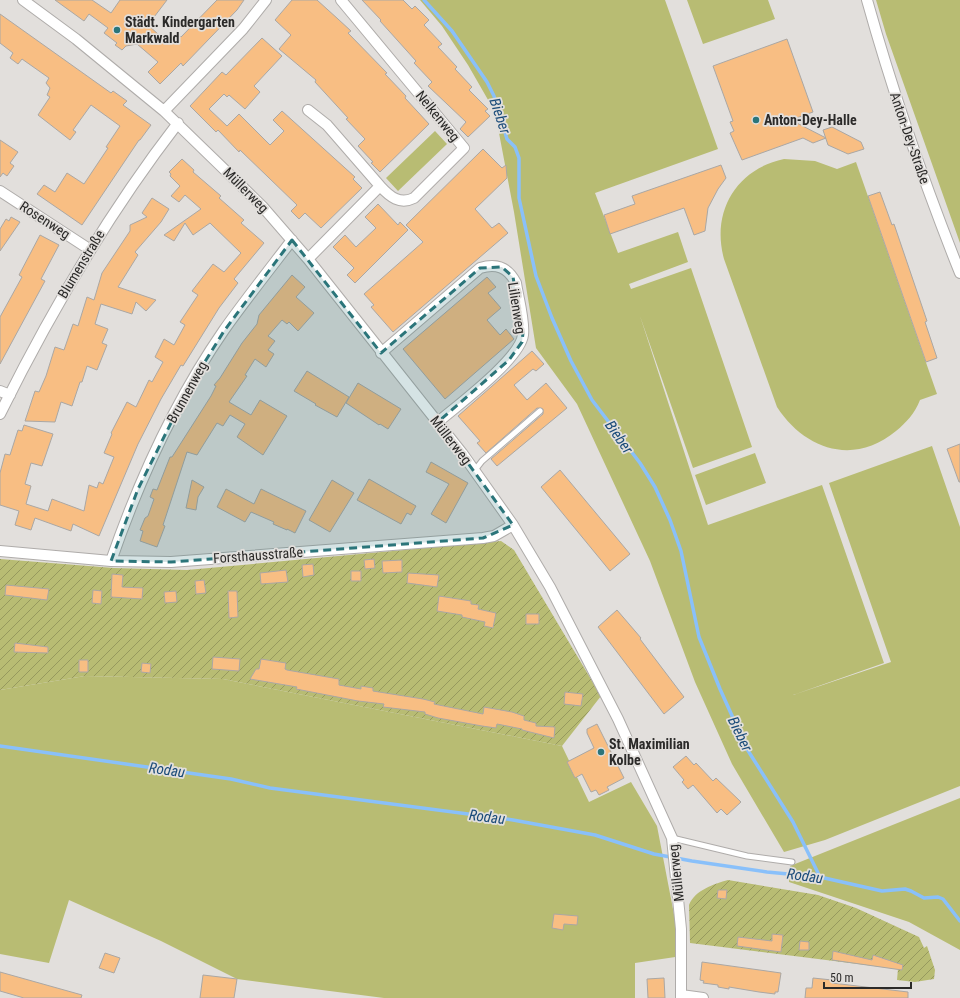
<svg xmlns="http://www.w3.org/2000/svg" width="960" height="998" font-family="'Roboto Condensed',sans-serif">
	<style>
		.green { fill: #b8bc73 }
		.garden { fill: url(#garden-furrows) }
		.lines { fill: none; stroke-linecap: round; stroke-linejoin: round }
		.stream { stroke: #89c0fa; stroke-width: 3.5 }
		.building { fill: #f8be83; stroke: #aaa7a4 }
		.lane-casing { stroke: #afacaa; stroke-width: 7 }
		.street-casing { stroke: #afacaa; stroke-width: 12 }
		.lane { stroke: #fff; stroke-width: 5 }
		.street { stroke: #fff; stroke-width: 10 }
		.marked { fill: #2b757a; fill-opacity: 0.2; stroke: #2b757a; stroke-width: 3; stroke-dasharray: 8 5; stroke-linejoin: round }
		.poi-dot { fill: #2b757a; stroke: #e2dfdc; stroke-width: 1.5 }
		.labels { text-anchor: middle; dominant-baseline: central; stroke-width: 3.5; stroke-linejoin: round; paint-order: stroke }
		.poi-label { font-size: 14px; font-weight: bold; fill: #2b2a29; stroke: #e2dfdc; text-anchor: start }
		.street-label { font-size: 14px; fill: #2b2a29; stroke: #e2dfdc }
		.water-label { font-size: 15px; font-style: italic; fill: #1a4b79; stroke: #e2dfdc }
	</style>
	<defs>
		<pattern id="garden-furrows" width="10" height="10" patternUnits="userSpaceOnUse"><rect width="10" height="10" fill="#b8bc73"/><path d="M-1 1l2-2M0 10L10 0M9 11l2-2" fill="none" stroke="#96995e"/></pattern>
	</defs>
	<rect width="100%" height="100%" fill="#e2dfdc"/>
	<path class="green" d="M420,0h245l53,149 -123,44 23,60 60,-21 10,30 -59,22 2,5 60,-21 61,179 -59,21 -53,-152 68,209 114,-40 62,178 -91,32 98,-33 -62,-179 103,-37 28,81v259l-135,54 -41,12 -52,-88 -37,-82 -45,-121 -73,-157 -41,-56 -22,-136 -19,-100 -27,-47 -26,-39z
		M687,0h81l7,19 -72,25z
		M876,0h84v243l-74,-209z
		M435,131l12,13 -49,47 -12,-13z
		M784,159l31,2 22,8 19,-7 81,232 -17,6c-5,13 -14,23 -24,31 -42,35 -91,19 -119,-24l-53,-148c-13,-47 12,-90 60,-100z
		M755,453l11,30 -60,22 -11,-30z
		M85,676l138,3 339,67 27,56 42,-20 26,44 25,130 -47,7v35h-251l-147,-19 -76,-38 -92,-41 -20,63 -49,-9v-264z
		M960,798v152l-51,-28 -120,-40 1,-16z"/>
	<path class="garden" d="M501,541l13,9 87,146 -39,50 -339,-67 -138,-3 -85,14v-131l114,9 73,2z
		M728,880l90,15 38,13 63,29 5,11 3,-2 8,24 -1,9 -19,3 -18,-2 1,-11 -208,-26 -1,-38c6,-15 25,-21 39,-25z"/>
	<g class="lines">
		<path class="stream" d="M424,0l28,31 35,51 7,14 13,43 8,8 4,11v40l17,78 16,42 19,43 21,39 48,63 15,24 15,33 11,31 18,86 21,52 27,60 46,73 27,55
			M0,746l231,33 39,9 243,32 82,15 59,19 38,7 75,11 53,5 62,14 23,-2 6,2 13,7 14,-1 5,2 17,22"/>
	</g>
	<path class="building" d="M55,0h37l19,13 9,-13h47l-19,25 21,19 10,-9 2,2 36,-37h27l-7,10 -54,56 -2,-3 -21,21 -12,-12 10,-10 -21,-18 -11,2 -4,4 -7,-5 2,-2 -13,-10 4,-5 -19,-14 -5,7z
		M292,0h25l21,19 13,12 -3,2 39,40 -2,1 21,22 -1,2 24,26 -49,48 -9,-9 2,-1 -15,-16 7,-7 -19,-20 2,-1 -33,-36 1,-2 -37,-31 12,-14 -16,-15z
		M362,0h41l9,9 3,-3 14,14 -5,5 18,19 -4,3 19,20 -2,2 17,18 -3,3 19,19 -3,2 5,5 -22,21 -8,-8 6,-7 -38,-36 4,-4 -18,-19 2,-2 -36,-40 1,-1z
		M0,14l111,79 2,-2 14,10 -4,4 28,20 -11,15h-1l-57,85 -45,-31 7,-9 11,7 12,-19 17,11 24,-36 -2,-1 14,-21 -29,-21 -18,25 3,2 -6,8 -32,-25 12,-18 -3,-2 3,-7 -4,-5 3,-5 -27,-19 -4,5 -8,-6 3,-5 -13,-10z
		M262,38l20,18 -28,30 6,6 -15,17 -16,-14 -2,2 -3,-3 -15,15 18,17 12,-12 31,31 14,-14 -11,-11 9,-9 73,66 -2,2 9,9 -41,40 -16,-15 -6,6 -8,-8 6,-6 -57,-55 -1,2 -21,-22 -2,2 -26,-26 32,-34 4,3z
		M787,39l26,73 -22,8 35,18 -13,5 -10,-5 -61,22 -12,-27 4,-2 -4,-9 3,-1 -20,-55z
		M832,127l29,15 3,7 -16,5 -20,-9 -5,-15z
		M0,140l18,12 -8,11 4,3 -7,10 -4,-3 -3,4z
		M483,149l19,19 4,-3 1,13 -32,31 17,19 7,-5 9,10 -115,99 -22,-25 3,-2 -10,-11 59,-52 -17,-17z
		M182,159l12,11 -1,2 28,24 -2,2 25,22 -3,3 23,20 -30,36 4,4 -19,25 -36,58 -2,-1 -20,34 -23,45 -39,92 -26,-12 -2,7 -36,-13 -4,12 -16,-5 4,-14 -19,-6v-32l5,-19 5,1 8,-25 4,1 2,-6 29,9 -11,32 -11,-3 -6,21 6,2 -5,18 22,7 4,-12 32,12 5,-26 8,3 2,-6 4,2 11,-27 -10,-4 8,-19 -1,-1 16,-31 9,5 13,-27 3,2 11,-20 -8,-5 9,-18 10,6 11,-20 -5,-3 18,-27 -6,-4 21,-27 11,8 17,-19 -31,-30 -17,12 -8,-12 -11,18 -10,-6 37,-26 -16,-14 -6,7 -8,-6 9,-10 -10,-10 1,-2 -2,-2z
		M721,165l5,13 -8,11 -10,19 -3,23 -11,4 -10,-27 -74,26 -6,-19 31,-11 -3,-8z
		M880,192l12,33 2,-1 33,97 -2,1 12,36 -11,4 -58,-166z
		M152,198l17,11 -8,13 -26,30 3,3 -20,32 38,13 -10,11 -10,-9 -4,12 -31,-10 -6,20 13,5 -6,14 5,2 -10,25 -10,-4 -5,16h-2l-8,24 -11,-4 -6,20 -30,-1 10,-30 4,1 7,-16 9,-29 9,3 9,-26 5,2 9,-29 7,3 8,-27 28,-42v-6l17,-8 -5,-4z
		M378,204l20,21 2,-3 8,8 -53,53 -8,-8 7,-7 -21,-21 12,-12 11,12 20,-19 -11,-11z
		M11,217l9,5 -20,29v-22l6,-10 3,2z
		M40,235l19,10 -18,34 4,2 -45,83v-47l22,-40 -3,-2z
		M292,275l13,12 -9,10 18,16 -16,18 -9,-9 -2,2 -5,-4 -14,16 7,5 -7,9 6,4 -8,13 -11,-8 -10,16 2,1 -18,26 22,13 9,-15 27,16 -24,39 -26,-18 8,-13 -15,-9 -7,11 -6,-3 -20,32 -10,-3 -24,73 2,1 -8,21 -17,-6 3,-10 -3,-1 5,-12 3,-2 6,-17 -4,-2 3,-8 4,1 13,-33h2l39,-61 5,-10 -2,-1 6,-7 22,-35 15,-19 2,-9z
		M487,277l9,10 -8,6 13,15 -14,12 13,15 6,-6 8,10 -69,60 -42,-50z
		M532,351l12,13 -8,7 -3,-2 -19,16 13,15 19,-17 21,25 -70,58 -6,-7 52,-45v-5l-6,-1 -51,45 -9,-10 3,-2 -22,-25z
		M307,371l42,26 -12,20 -22,-12 1,-1 -22,-13z
		M358,383l43,26 -13,20 -8,-5 -1,1 -33,-22z
		M960,444v38h-1l-12,-33z
		M431,462l37,21 -22,40 -15,-9 18,-30 -23,-12z
		M560,470l70,84 -20,17 -69,-84z
		M369,479l47,27 -5,9 -4,-2 -6,11 -44,-24z
		M192,480l12,7 -6,10 -2,13 -10,-2z
		M332,480l22,13 -24,39 -21,-12z
		M226,489l28,15 7,-15 45,22 -11,22 -8,-4v1l-14,-6 1,-2 -23,-10 -6,10 -28,-15z
		M374,559l1,9 -10,1 -1,-9z
		M402,560v12l-19,1 -1,-12z
		M313,564l1,11 -11,2 -1,-12z
		M286,570l2,12 -27,2 -1,-11z
		M351,571h10v10h-10z
		M408,573l31,2 -2,12 -30,-4z
		M112,574l11,1 -1,12 21,1 -1,11 -31,-2z
		M204,580l2,13 -10,1 -1,-13z
		M6,585l43,4 -2,11 -42,-5z
		M93,590l9,1 -1,13 -9,-1z
		M176,591l1,11 -12,1 -1,-11z
		M228,591h9l1,26 -9,1z
		M439,596l32,5v3l8,1 -1,4 18,4 -3,15 -9,-2 1,-4 -23,-5v-2l-25,-4z
		M617,610l24,28 -1,1 44,58 -20,17 -66,-87z
		M526,614h13v10h-13z
		M15,643l33,4v6l-34,-1z
		M213,657l27,2 -1,12 -27,-2z
		M261,659l25,4 -1,6 2,1 52,9v6l22,4v-3l12,2v3l50,8 12,3 -1,2 49,10 1,-7 28,5 12,4v4l12,3v3l19,1 -1,11 -32,-8v-1l-25,-5 -1,4 -14,-2 -44,-8 -13,-4v-2l-42,-5 1,-3 -26,-3 -62,-12 1,-2 -47,-8 6,-10h3z
		M79,660h9v12h-9z
		M142,663l9,1 -1,9 -9,-1z
		M565,692l18,2 -2,12 -17,-2z
		M597,724l27,54 -17,9 2,3 -10,5 -3,-5 -5,2 -9,-18 -7,4 -8,-16 27,-14 -7,-15v-4z
		M686,756l8,9 2,-2 17,18 3,-3 25,24 -14,13 -6,-6 -4,4 -24,-28 -5,4 -6,-7 2,-2 -11,-13z
		M718,890h9l-1,9 -9,-1z
		M554,914l24,2 -1,9 -13,-1 -1,6 -11,-2z
		M772,934l11,1 -2,17 -44,-6 1,-9 34,4z
		M800,941l9,1v8h-10z
		M833,951l39,9 1,-5 30,10 -1,5 -70,-10z
		M105,953l15,5 -6,15 -15,-5z
		M702,962l79,11 -3,19h-3v2l-16,-2 -30,-5v2l-11,-2v-2l-15,-2 1,-2 -4,-1z
		M0,972l82,23 -1,3h-57l-24,-7z
		M203,975l34,4 -3,19h-34z
		M664,978l1,20h-17l-1,-19z
		M813,978l19,2v3l76,9v6h-103l1,-10h6z"/>
	<g class="lines">
		<defs>
			<path id="lane" d="M475,470l7,-9 58,-50
				M672,838l75,18 45,6"/>
			<path id="street" d="M23,0l53,39 88,72 98,95 46,53 154,194 51,72 37,62 68,132 54,119 9,91v69
				M867,0c26,93 57,183 93,273
				M308,110l19,15 53,61
				M164,111l79,-82 23,-29
				M0,191l89,58
				M308,259l72,-73c10,11 20,19 34,12l50,-50 -123,-148
				M381,353l99,-85c16,-5 28,-1 36,15 2,14 9,38 7,52 -3,24 -65,70 -85,87
				M0,391l10,4
				M0,414c51,-103 107,-199 178,-291
				M0,551l111,10 60,1 312,-24 11,-2 19,-11
				M111,561c28,-81 64,-160 113,-231 22,-31 45,-60 68,-90
				M681,995l22,3"/>
		</defs>
		<use href="#lane" class="lane-casing"/>
		<use href="#street" class="street-casing"/>
		<use href="#lane" class="lane"/>
		<use href="#street" class="street"/>
	</g>
	<path class="marked" d="M292,240l89,113 99,-85 22,-1 11,10 10,56 -1,9 -13,18 -71,62 75,103 -30,13 -312,24 -60,-1 27,-72 50,-100 36,-58z"/>
	<g class="poi-dot">
		<circle cx="117" cy="30" r="4"/>
		<circle cx="756" cy="120" r="4"/>
		<circle cx="601" cy="752" r="4"/>
	</g>
	<g class="labels">
		<g class="poi-label">
			<text x="125" y="22">Städt. Kindergarten<tspan x="125" dy="16">Markwald</tspan></text>
			<text x="764" y="120">Anton-Dey-Halle</text>
			<text x="609" y="744">St. Maximilian<tspan x="609" dy="16">Kolbe</tspan></text>
		</g>
		<g class="street-label">
			<text transform="translate(438 116) rotate(51)">Nelkenweg</text>
			<text transform="translate(910 138) rotate(71)">Anton-Dey-Straße</text>
			<text transform="translate(246 190) rotate(45)">Müllerweg</text>
			<text transform="translate(45 220) rotate(33)">Rosenweg</text>
			<text transform="translate(81 264) rotate(-59)">Blumenstraße</text>
			<text transform="translate(517 308) rotate(81)">Lilienweg</text>
			<text transform="translate(187 392) rotate(-61)">Brunnenweg</text>
			<text transform="translate(451 440) rotate(52)">Müllerweg</text>
			<text transform="translate(258 555) rotate(-4)">Forsthausstraße</text>
			<text transform="translate(676 873) rotate(-96)">Müllerweg</text>
		</g>
		<g class="water-label">
			<text transform="translate(500 116) rotate(71)">Bieber</text>
			<text transform="translate(619 437) rotate(55)">Bieber</text>
			<text transform="translate(740 734) rotate(64)">Bieber</text>
			<text transform="translate(167 770) rotate(8)">Rodau</text>
			<text transform="translate(487 817) rotate(7)">Rodau</text>
			<text transform="translate(805 876) rotate(8)">Rodau</text>
		</g>
	</g>
	<path d="M824 982v6h87v-6" fill="none" stroke="#2b2a29" stroke-width="2"/>
	<text x="830" y="982" font-size="12" fill="#2b2a29" stroke="#e2dfdc" stroke-width="3" paint-order="stroke">50 m</text>
</svg>
